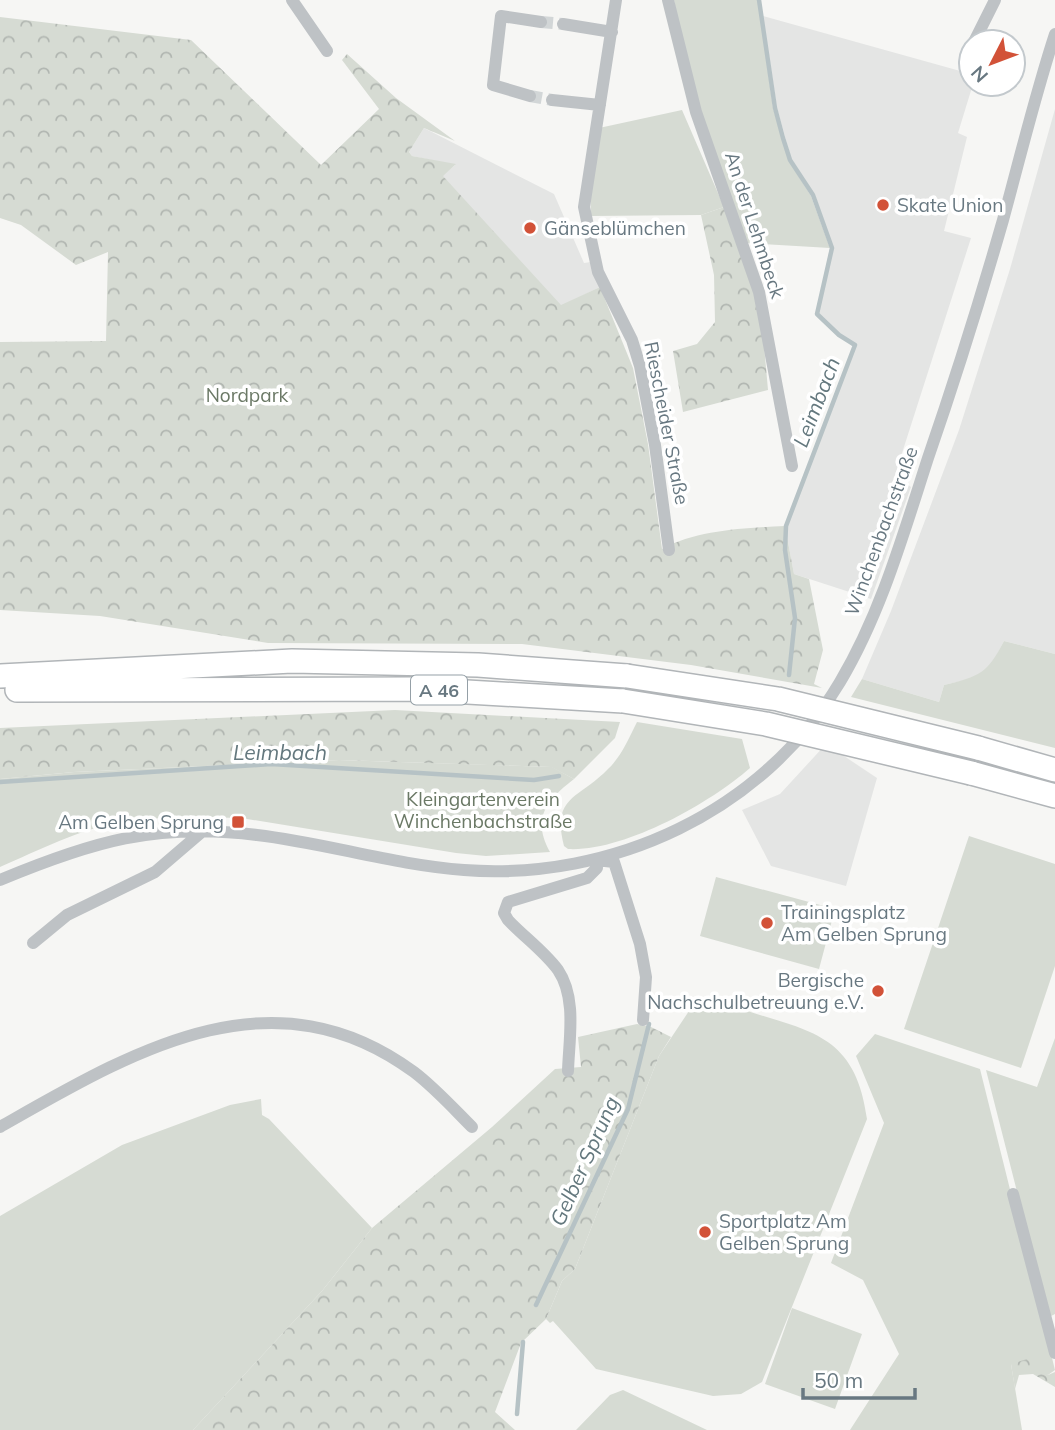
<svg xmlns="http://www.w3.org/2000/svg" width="1055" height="1430" font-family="Mulish,sans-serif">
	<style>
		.built { fill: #e4e5e4 }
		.green { fill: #d6dbd3 }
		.forest { fill: url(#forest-crowns) }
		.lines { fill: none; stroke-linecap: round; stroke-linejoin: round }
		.stream { stroke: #b6c2c5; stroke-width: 4.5 }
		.street-tunnel { stroke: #d2d6d7; stroke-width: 12; stroke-dasharray: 12 6; stroke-linecap: butt }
		.highway-casing { stroke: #b1b5b8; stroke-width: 26 }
		.street { stroke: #bec2c5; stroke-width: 12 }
		.highway { stroke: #fff; stroke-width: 23 }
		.highway-bridge-casing { stroke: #b1b5b8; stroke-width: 26; stroke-linecap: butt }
		.highway-bridge { stroke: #fff; stroke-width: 23 }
		.poi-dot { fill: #d25238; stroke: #fff; stroke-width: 2.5 }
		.labels { text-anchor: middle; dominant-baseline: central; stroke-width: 7; stroke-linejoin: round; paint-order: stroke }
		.shield { fill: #fff; stroke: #95a0a7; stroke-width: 2 }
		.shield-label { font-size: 18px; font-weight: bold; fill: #687881 }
		.poi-label { font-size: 19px; fill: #687881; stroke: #fff; text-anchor: start }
		.street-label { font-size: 19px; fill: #687881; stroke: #fff }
		.park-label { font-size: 19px; fill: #6b7966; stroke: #fff }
		.water-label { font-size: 21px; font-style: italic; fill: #64787e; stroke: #fff }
	</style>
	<defs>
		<pattern id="forest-crowns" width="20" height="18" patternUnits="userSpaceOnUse" patternTransform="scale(1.75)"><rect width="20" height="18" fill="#d6dbd3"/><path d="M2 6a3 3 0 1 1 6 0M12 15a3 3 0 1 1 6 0" fill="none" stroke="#b1b6b1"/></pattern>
	</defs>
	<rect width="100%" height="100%" fill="#f6f6f4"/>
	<path class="built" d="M763,16l208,58 2,10 -15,49 9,4 -23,94 27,7 -76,237 16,12 -40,112 -77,-25 -9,-48 68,-179 -37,-33 14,-66 3,-1 -18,-52 -24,-37 -14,-50z
		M1055,109v545l-51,-13 -10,20 -15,16 -35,8 -5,17 -77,-23 29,-68 68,-181 51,-161z
		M424,128l130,66 30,69 7,-1 9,25 -39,19 -119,-130 13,-11 -43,-9 -3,-4z
		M826,744l51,34 -31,108 -75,-20 -29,-56 38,-16z"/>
	<path class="green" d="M674,0h84l15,108 16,53 22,35 19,52 -84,-5 -59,-170z
		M682,110l42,97 -23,8 -110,1 -1,-28 9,-60z
		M1004,641l51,13v94l-204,-51 11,-18 77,23 5,-17c36,-9 43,-11 60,-44z
		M637,722l105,17 8,29c-41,36 -127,84 -182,81l-4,-3c-13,-50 15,-47 44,-77 13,-12 21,-31 29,-47z
		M339,760l213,7 22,12c-27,21 -43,39 -24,73l-64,4 -30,-3 -215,-35c-39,-1 -80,-2 -119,4 -42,7 -83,28 -122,45v-88l74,-7z
		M969,836l86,28v102l-34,102 -117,-39z
		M716,877l119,32 -16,60 -119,-33z
		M692,1000l31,12 4,-8c72,27 128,22 140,115l-105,263 -21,12 -28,2 -117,-27 -43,-48 -3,2 -4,-4 16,-38 13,-12 84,-213 32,-48z
		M875,1034l105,35 75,301 -7,5 -37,-11 11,66h-172l49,-76 -36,-74 -32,-17 53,-140 -28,-67z
		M1055,1038v276l-6,3 -63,-247 51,17z
		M261,1099l1,16 7,4 103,109 -50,63 -129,139h-193v-214l122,-71 108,-40z
		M792,1308l70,26 -27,75 -70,-25z
		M623,1390l84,40h-131l34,-35z"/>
	<path class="forest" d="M0,17l191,23 130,125 58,-56 -37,-49 5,-6 49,44 59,43 -31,-13 -15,24 3,4 44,8 -13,12 118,129 39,-18 33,81 15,76 14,105c35,-19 83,-21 123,-23l9,48 15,5 14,71 -9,34 8,4 -131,-23 -169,-21 -254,-1 -168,-27 -100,-6v-268l106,-1 2,-89 -32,13 -55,-40 -21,-7z
		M724,207l29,80 10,47 5,56 -85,22 -10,-61 24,-7 18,-22 -1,-47 -13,-60z
		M395,710l225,12 -5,16 -41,41 -23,-12 -212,-7 -265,12 -74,7v-51z
		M637,1024l14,3 20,10 -12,19 -84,213 -13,12 -16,38 -25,24 -26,69 20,18h-322l129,-139 50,-63 120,-101 63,-58 26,-2 -3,-30z
		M1027,1359l21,16 7,-3v15l-22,-13 -14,1 -4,14 -4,-25z"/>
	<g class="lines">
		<path class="stream" d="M759,0l16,108 8,30 7,22 23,35 19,53 -15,66 22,21 16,10 -69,181 -1,24 10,68 -6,57
			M0,782l271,-18 263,16 25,-4
			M536,1305l92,-196 21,-85
			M517,1414l6,-72"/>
		<path class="street-tunnel" d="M541,22l22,2
			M530,96l22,4"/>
		<defs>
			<path id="highway" d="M0,676l292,-15 186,4 149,11
				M17,690l399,-1 207,12
				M978,748l77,22
				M971,773l84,23"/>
		</defs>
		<use href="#highway" class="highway-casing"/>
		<path class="street" d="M292,0l35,51
			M616,0l-32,207 14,65 34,68 8,26 15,79 14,105
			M668,0l28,112 63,180 33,174
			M563,24l49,8
			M974,42l21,-42
			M530,96l-37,-11 8,-69 40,6
			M552,100l48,5
			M0,880c91,-38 157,-58 257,-45 69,8 137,30 207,35 148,11 299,-58 376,-188 41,-69 63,-147 88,-224 27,-78 52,-158 75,-238 17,-62 32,-125 52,-186
			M33,943l34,-28 88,-43 49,-42
			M568,1071c1,-32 9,-73 -10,-101 -14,-19 -34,-33 -50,-50l-4,-7 4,-11 79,-24 10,-10 -1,-8 18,2 26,82 6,33 -3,43
			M0,1127c132,-75 271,-160 414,-55 21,16 39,36 58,55
			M1013,1194l42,159"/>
		<use href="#highway" class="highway"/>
		<defs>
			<path id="highway-bridge" d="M627,676l151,23 200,49
				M623,701l143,23 205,49"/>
		</defs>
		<use href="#highway-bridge" class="highway-bridge-casing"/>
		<use href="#highway-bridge" class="highway-bridge"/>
	</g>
	<g class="poi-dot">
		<circle cx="883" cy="205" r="7"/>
		<circle cx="530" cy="228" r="7"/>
		<rect x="231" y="815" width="14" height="14" rx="3.5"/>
		<circle cx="767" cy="923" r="7"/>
		<circle cx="878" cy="991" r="7"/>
		<circle cx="705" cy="1232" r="7"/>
	</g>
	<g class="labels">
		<rect class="shield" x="411" y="675.5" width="56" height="29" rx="5"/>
		<g class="shield-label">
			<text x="439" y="690">A 46</text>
		</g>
		<g class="poi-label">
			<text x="897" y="205">Skate Union</text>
			<text x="544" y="228">Gänseblümchen</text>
			<text x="224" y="822" text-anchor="end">Am Gelben Sprung</text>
			<text x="781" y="912">Trainingsplatz<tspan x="781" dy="22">Am Gelben Sprung</tspan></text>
			<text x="864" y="980" text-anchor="end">Bergische<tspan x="864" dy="22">Nachschulbetreuung e.V.</tspan></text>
			<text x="719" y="1221">Sportplatz Am<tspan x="719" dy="22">Gelben Sprung</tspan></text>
		</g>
		<g class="street-label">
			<text transform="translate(755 225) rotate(72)">An der Lehmbeck</text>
			<text transform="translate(667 423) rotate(79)">Riescheider Straße</text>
			<text transform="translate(881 531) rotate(-70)">Winchenbachstraße</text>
		</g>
		<g class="park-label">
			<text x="247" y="395">Nordpark</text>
			<text x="483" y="799">Kleingartenverein<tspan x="483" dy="22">Winchenbachstraße</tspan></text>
		</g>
		<g class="water-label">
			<text transform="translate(816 402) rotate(-69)">Leimbach</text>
			<text x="280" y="752">Leimbach</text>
			<text transform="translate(584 1161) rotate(-66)">Gelber Sprung</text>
		</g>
	</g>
	<g transform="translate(992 63) rotate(228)"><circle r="33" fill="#ffffff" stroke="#c3c9cd" stroke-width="2"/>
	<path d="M0-5L12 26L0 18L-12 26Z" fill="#d25238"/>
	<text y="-10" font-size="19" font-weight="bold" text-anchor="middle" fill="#687881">N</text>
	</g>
	<path d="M803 1388v10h112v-10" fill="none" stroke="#687881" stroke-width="3.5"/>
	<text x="814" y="1388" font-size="21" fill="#687881" stroke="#ffffff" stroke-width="5" paint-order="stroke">50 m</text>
</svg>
